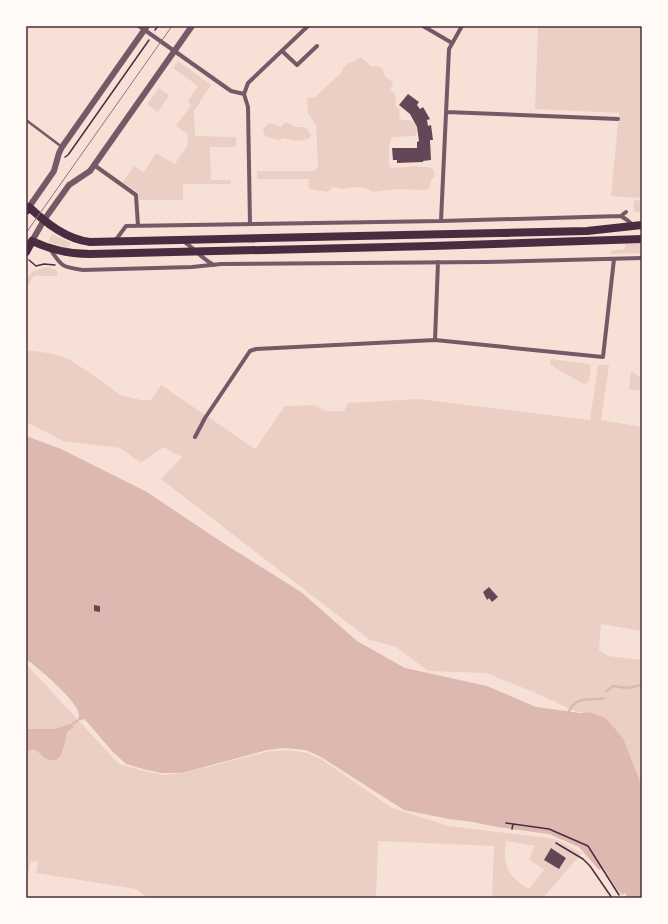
<svg xmlns="http://www.w3.org/2000/svg" width="668" height="924" font-family="Mulish,sans-serif">
	<style>
		.green { fill: #ebcfc5; fill-rule: evenodd }
		.water { fill: #dcb8b0 }
		.lines { fill: none; stroke-linecap: round; stroke-linejoin: round }
		.stream { stroke: #dcb8b0; stroke-width: 2.5 }
		.building { fill: #644757 }
		.path { stroke: #4a2c40; stroke-width: 1.5 }
		.service { stroke: #755966; stroke-width: 2.5 }
		.minor { stroke: #755966; stroke-width: 4 }
		.tertiary { stroke: #755966; stroke-width: 6 }
		.primary { stroke: #4a2c40; stroke-width: 8 }
		.tram { stroke: #8f747c; stroke-width: 1 }
		.neatline { fill: none; stroke: #4a2c40; stroke-width: 1.5 }
	</style>
	<rect width="100%" height="100%" fill="#f7e1d7"/>
	<path class="green" d="M538,26h104v172l-31,-2 8,-83 -84,-4z
		M358,58h4l9,8 10,1 3,5 1,5 7,4 1,5 -2,1 -1,4 4,1 2,6 -1,7 5,5 -1,7 3,3h8c6,4 9,9 5,16l-23,1 -3,7v21l2,3 17,-1 4,-1h5l2,1h10l5,3v8h-2l-2,9 -5,3 -30,-1 -22,3 -7,-4 -11,-1 -13,2 -9,-2 -6,5 -17,-3 -2,-2 1,-8h-52v-8h57l4,-4 -2,-43 -3,-1v-4h-2l-1,-4h-2l-1,-17h7l28,-26 1,-4 7,-6h4z
		M178,61l33,24 -17,26 1,25 41,1v10h-26l1,33h19l1,4h-48v16h-44v-7l-16,-11 11,-16 10,6 12,-19 19,11 12,-18 1,-12 -12,-8 15,-21 -3,-4 10,-15 -25,-18z
		M159,88l10,7 -11,17 -11,-8z
		M286,122l9,5h9l7,7 -1,4c-9,3 -16,4 -25,0l-7,2 -13,-4 -2,-7 7,-6 11,4z
		M634,200l8,1v11h-8z
		M52,234l19,9 -3,5 -20,-6z
		M642,243v10l-33,1 4,-4 12,-1v-5z
		M43,268c5,-1 13,-1 15,5l-1,3h-23l-8,12c0,-12 5,-18 17,-20z
		M26,350l23,3 20,6 31,21 20,15 21,5h10l10,-15 94,64 30,-43 29,-1 12,6h18l4,-8 70,-4 172,21 8,-55h11l-8,55 41,7v204l-41,-7 -2,26 9,6 34,4v126l-19,-48 -17,-20 -16,-6h-13l-46,-21 -45,-18 -58,-2 -32,-24 -26,-7 -209,-161 21,-22 -19,-10 -22,16 -21,-15 -57,-7 -37,-19z
		M551,359l38,5 2,1 -2,16 -2,2 -3,1 -24,-13 -10,-7z
		M631,371l11,8v12l-13,-2z
		M26,664l93,100 28,8 19,3 18,-2 86,-22 19,-1 18,3 14,6 71,49 57,18 99,12 9,2 25,13 -39,45h-51l2,-52 -116,-5 -2,57h-229l-11,-9 -100,-16 2,-11 -7,-1 -3,15 -2,2v-126c6,-4 13,-2 17,4l20,-4 4,-18 3,-3 -1,-7 -14,5h-29zM506,841l29,5 -6,13 15,11 -15,19c-21,-12 -27,-24 -23,-48z"/>
	<path class="water" d="M26,436l35,13 86,43 76,51 78,49 56,49 48,27 82,18 49,21 44,6 10,-1 16,6 17,20 19,48v112h-14l-3,-5 -3,2 -6,-7 -12,-19 -1,-1 -4,2 -20,-23 -30,-13 -52,-7 -24,-5 -24,-3 -45,-9 -83,-53 -15,-7 -22,-2 -17,2 -85,23h-21l-18,-4 -17,-5 -14,-13 -24,-28 -4,-4 -7,2c1,-2 2,-4 2,-6 1,-12 -43,-49 -53,-56z
		M69,724l5,3c-3,2 -6,4 -7,7 -3,10 -4,34 -22,24 -7,-5 -9,-12 -19,-6v-23h29z"/>
	<g class="lines">
		<path class="stream" d="M607,691l6,-5 14,2 15,-3
			M569,711c8,-14 16,-11 31,-12l3,-1
			M71,725l6,-4"/>
	</g>
	<path class="building" d="M408,94l11,8 -2,3 3,4 3,-2 7,12 -3,1 1,6 3,-1 2,15h-3l1,20 -8,1v1l-26,1v-3h-4l-1,-12h25v-6l2,-1 -2,-14 -7,-13 -11,-9z
		M489,587l9,10 -6,5 -3,-4 -2,2 -4,-8z
		M94,605l6,1v6l-6,-1z
		M551,848l15,10 -7,11 -15,-9z"/>
	<g class="lines">
		<path class="path" d="M155,30l3,-4
			M65,157l3,-2 81,-115
			M29,260l7,6 8,-2 11,1
			M506,823l43,6 39,17 31,49
			M512,829l1,-5
			M556,843l27,16 7,7 22,32"/>
		<path class="service" d="M26,120l36,27"/>
		<path class="minor" d="M139,26l92,65 13,3
			M423,26l29,17
			M282,51l15,14 20,-19
			M446,112l172,7
			M94,165l42,30 2,31
			M621,216l6,4 6,5
			M441,221l8,-172 13,-23
			M250,224l-2,-117 -4,-13 4,-11 60,-57
			M115,241l11,-15 315,-5 180,-5 5,-4
			M183,241c11,7 19,18 31,24
			M50,249c12,18 12,18 33,21l109,-3 29,-3 265,-2 156,-4
			M435,340l3,-78
			M195,437l10,-19 45,-67 6,-2 179,-9 168,17 11,-98"/>
		<path class="tertiary" d="M29,207l25,-36 5,-18 3,-6 85,-121
			M32,241l12,-21 25,-35 21,-14 102,-145"/>
		<path class="primary" d="M26,211l3,-4c17,16 37,32 61,35l497,-11 55,-6
			M26,252l6,-11c19,9 37,13 58,13l342,-8 210,-7"/>
		<path class="tram" d="M26,233l146,-207"/>
	</g>
	<rect width="668" height="924" fill="none" stroke="#fffaf5" stroke-width="54"/>
	<rect x="27" y="27" width="614" height="870" class="neatline"/>
</svg>
